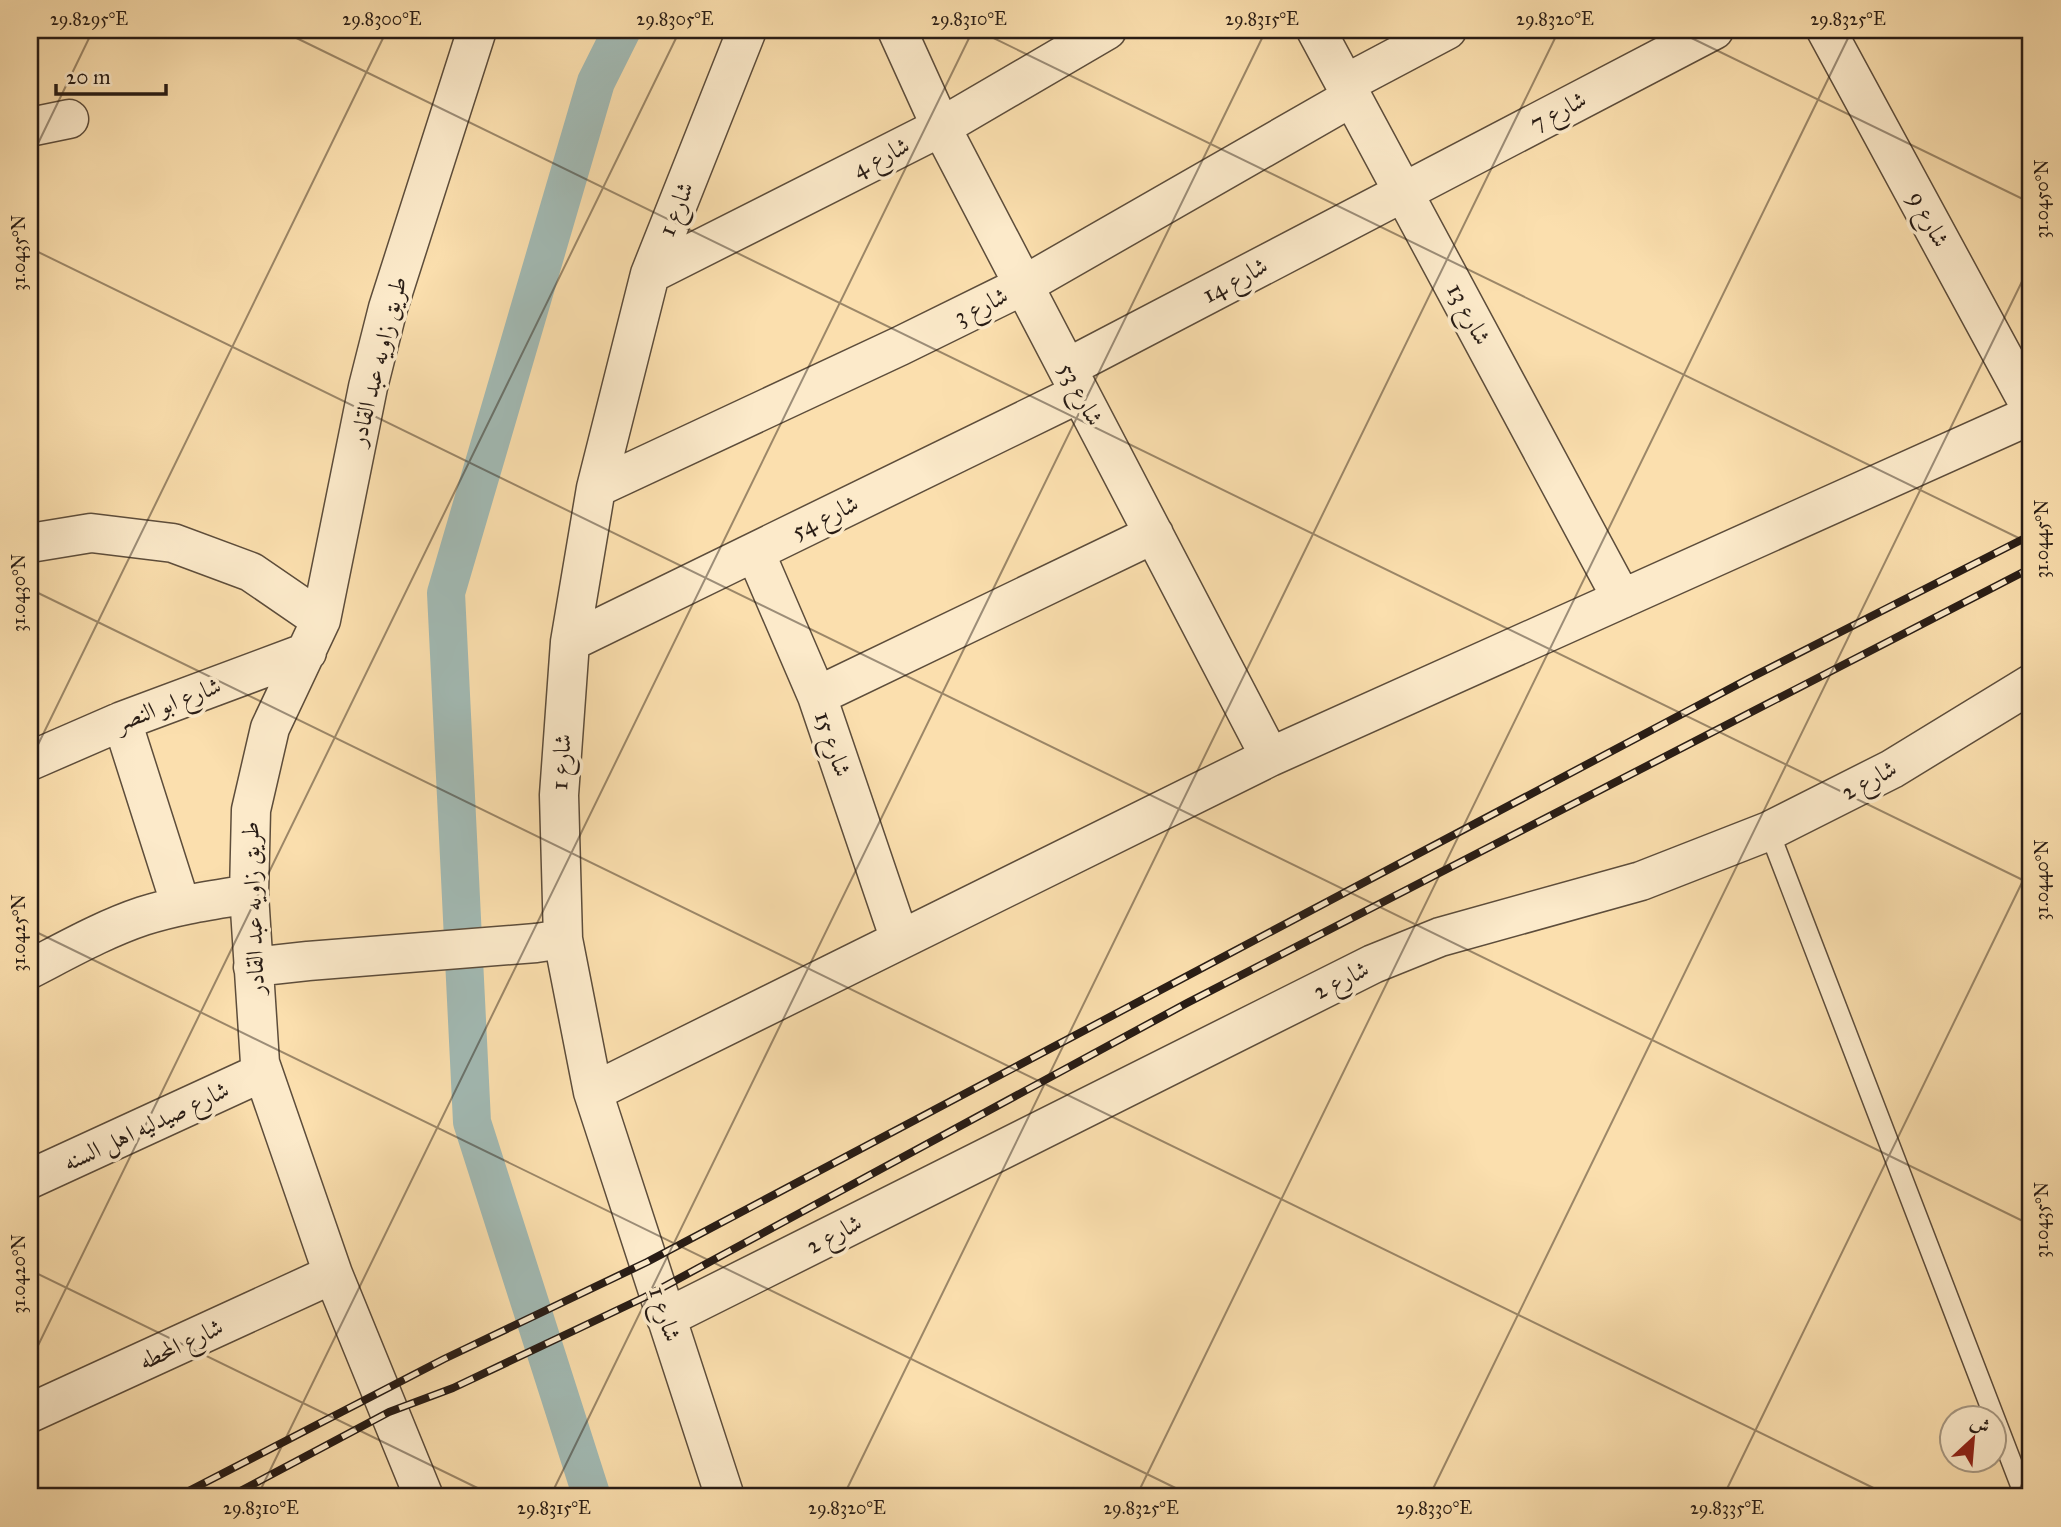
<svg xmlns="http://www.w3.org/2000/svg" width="2061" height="1527" font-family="'IM FELL Great Primer',Amiri,serif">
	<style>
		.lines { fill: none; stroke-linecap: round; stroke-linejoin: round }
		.canal { stroke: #a2bab4; stroke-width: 38 }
		.service-casing { stroke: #5d4d3b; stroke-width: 22 }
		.minor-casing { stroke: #5d4d3b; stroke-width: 41 }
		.service { stroke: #fceaca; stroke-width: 19 }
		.minor { stroke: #fceaca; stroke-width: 38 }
		.rail-casing { stroke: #281c15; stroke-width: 8 }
		.rail { stroke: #fceaca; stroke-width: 5; stroke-dasharray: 16; stroke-linecap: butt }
		.ticks { fill: none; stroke: #281c15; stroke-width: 2; stroke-opacity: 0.45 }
		.labels { text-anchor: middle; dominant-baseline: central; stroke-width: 7; stroke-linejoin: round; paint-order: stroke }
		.street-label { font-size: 24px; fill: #281c15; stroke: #fceaca }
		.neatline { fill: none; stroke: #281c15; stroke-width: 2.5 }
		.ticks-label { font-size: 18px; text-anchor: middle; fill: #281c15 }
	</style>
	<rect width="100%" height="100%" fill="#fbdfae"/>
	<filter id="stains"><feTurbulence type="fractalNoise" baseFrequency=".00286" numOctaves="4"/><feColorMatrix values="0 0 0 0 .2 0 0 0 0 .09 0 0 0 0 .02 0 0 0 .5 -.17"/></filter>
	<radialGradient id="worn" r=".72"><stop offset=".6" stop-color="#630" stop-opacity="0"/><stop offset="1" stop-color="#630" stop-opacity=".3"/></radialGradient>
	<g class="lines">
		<path class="canal" d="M592,1497l-120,-375 -26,-529 150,-511 26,-52"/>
		<defs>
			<path id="service" d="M1769,831l256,666"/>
			<path id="minor" d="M897,30l44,97 329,630
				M1316,30l306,569
				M1826,30l205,378
				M1345,84l102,-54
				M30,127l39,-8
				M650,274l291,-147 166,-97
				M1067,368l647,-338
				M596,488l304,-142 124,-61 328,-188
				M30,543l61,-10 82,10 78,29 70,48
				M755,552l62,144 83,244
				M570,642l510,-249
				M817,696l337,-162
				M122,721l59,185
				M30,761l92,-40 185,-69
				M253,967l55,-6 228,-18 27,-4
				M30,969c37,-19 74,-40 113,-53 34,-11 70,-16 106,-22
				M593,1092l677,-335 761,-342
				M30,1179l233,-107
				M666,1318l707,-354 67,-27 201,-56 128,-50 123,-62 139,-85
				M30,1413l303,-139
				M424,1497l-91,-223 -73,-211 -11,-169 2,-84 19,-82 51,-108 47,-233 20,-79 89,-278
				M725,1497l-132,-405 -30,-153 -4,-144 11,-153 26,-154 54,-214 97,-244"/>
		</defs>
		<use href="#service" class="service-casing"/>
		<use href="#minor" class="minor-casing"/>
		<use href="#service" class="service"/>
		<use href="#minor" class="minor"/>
		<defs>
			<path id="rail" d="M177,1497l267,-138 203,-97 1103,-584 281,-143
				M229,1497l160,-85 64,-24 192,-91 542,-294 844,-435"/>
		</defs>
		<use href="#rail" class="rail-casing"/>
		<use href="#rail" class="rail"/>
	</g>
	<path class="ticks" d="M280,30l1751,854M977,30l1054,514M1675,30l356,173M30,160l63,-130M30,248l2001,977M30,589l1862,908M30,761l357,-731M30,929l1164,568M30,1270l466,227M30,1362l650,-1332M257,1497l716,-1467M550,1497l716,-1467M843,1497l716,-1467M1136,1497l716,-1467M1429,1497l602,-1234M1723,1497l308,-633M2016,1497l15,-32"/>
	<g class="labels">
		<g class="street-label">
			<text transform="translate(1558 111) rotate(-27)">شارع 7</text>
			<text transform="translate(881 157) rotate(-27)">شارع 4</text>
			<text transform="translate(676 209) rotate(-68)">شارع 1</text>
			<text transform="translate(1929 219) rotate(62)">شارع 9</text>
			<text transform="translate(1235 280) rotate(-28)">شارع 14</text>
			<text transform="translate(981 306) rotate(-26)">شارع 3</text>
			<text transform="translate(1469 314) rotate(62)">شارع 13</text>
			<text transform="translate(378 361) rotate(-76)">طريق زاويه عبد القادر</text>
			<text transform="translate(1081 394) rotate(62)">شارع 53</text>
			<text transform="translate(825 517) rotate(-26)">شارع 54</text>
			<text transform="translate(168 704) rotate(-21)">شارع ابو النصر</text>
			<text transform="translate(833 744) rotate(71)">شارع 15</text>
			<text transform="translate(561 762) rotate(-86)">شارع 1</text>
			<text transform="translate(1869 780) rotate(-28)">شارع 2</text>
			<text transform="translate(253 908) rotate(-92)">طريق زاويه عبد القادر</text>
			<text transform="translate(1341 980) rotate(-26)">شارع 2</text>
			<text transform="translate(146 1126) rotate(-25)">شارع صيدليه اهل السنه</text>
			<text transform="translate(834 1234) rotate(-27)">شارع 2</text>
			<text transform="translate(665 1314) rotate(72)">شارع 1</text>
			<text transform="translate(181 1344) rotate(-25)">شارع المحطه</text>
		</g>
	</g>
	<rect width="2061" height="1527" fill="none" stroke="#fbdfae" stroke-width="77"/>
	<g transform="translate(1973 1439) rotate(26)"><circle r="33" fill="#fceaca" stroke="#a79882" stroke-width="2"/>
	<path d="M0-5L12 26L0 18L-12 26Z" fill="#8f2418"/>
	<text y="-10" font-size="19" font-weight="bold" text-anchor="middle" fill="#281c15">ش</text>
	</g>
	<path d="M56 84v10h110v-10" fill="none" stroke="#281c15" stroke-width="3.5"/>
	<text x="66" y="84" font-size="21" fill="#281c15" stroke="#fceaca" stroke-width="5" paint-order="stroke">20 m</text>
	<rect x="38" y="38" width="1984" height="1450" class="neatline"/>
	<g class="ticks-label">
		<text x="89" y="25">29.8295°E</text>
		<text x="382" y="25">29.8300°E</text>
		<text x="675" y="25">29.8305°E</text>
		<text x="969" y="25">29.8310°E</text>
		<text x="1262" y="25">29.8315°E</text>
		<text x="1555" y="25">29.8320°E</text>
		<text x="1848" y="25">29.8325°E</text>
		<text transform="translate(2042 199) rotate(-90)" y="6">31.0450°N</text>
		<text transform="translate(19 253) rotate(-90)" y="6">31.0435°N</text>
		<text transform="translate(2042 539) rotate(-90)" y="6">31.0445°N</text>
		<text transform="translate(19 593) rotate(-90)" y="6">31.0430°N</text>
		<text transform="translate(2042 880) rotate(-90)" y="6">31.0440°N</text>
		<text transform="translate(19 933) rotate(-90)" y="6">31.0425°N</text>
		<text transform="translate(2042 1220) rotate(-90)" y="6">31.0435°N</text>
		<text transform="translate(19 1274) rotate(-90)" y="6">31.0420°N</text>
		<text x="261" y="1514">29.8310°E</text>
		<text x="554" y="1514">29.8315°E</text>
		<text x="847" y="1514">29.8320°E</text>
		<text x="1141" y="1514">29.8325°E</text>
		<text x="1434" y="1514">29.8330°E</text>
		<text x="1727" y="1514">29.8335°E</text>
	</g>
	<rect width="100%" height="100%" filter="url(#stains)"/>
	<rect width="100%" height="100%" fill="url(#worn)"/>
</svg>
